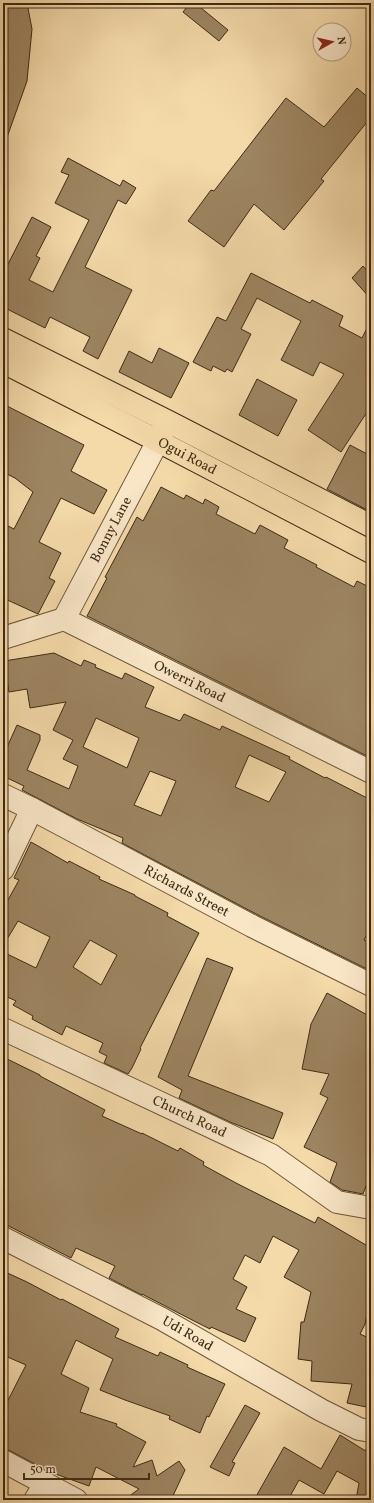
<svg xmlns="http://www.w3.org/2000/svg" width="374" height="1503" font-family="Vollkorn,serif">
	<style>
		.building { fill: #9d8561; stroke: #3e2b14; fill-rule: evenodd }
		.lines { fill: none; stroke-linecap: round; stroke-linejoin: round }
		.minor-casing { stroke: #6c5639; stroke-width: 24 }
		.major-casing { stroke: #3e2b14; stroke-width: 24 }
		.minor { stroke: #f8e6c7; stroke-width: 22 }
		.major { stroke: #f4d9a9; stroke-width: 22 }
		.labels { text-anchor: middle; dominant-baseline: central; stroke-width: 4; stroke-linejoin: round; paint-order: stroke }
		.street-label { font-size: 14px; fill: #3e2b14; stroke: #f8e6c7 }
	</style>
	<rect width="100%" height="100%" fill="#f4d9a9"/>
	<filter id="stains"><feTurbulence type="fractalNoise" baseFrequency=".005" numOctaves="4"/><feColorMatrix values="0 0 0 0 .2 0 0 0 0 .09 0 0 0 0 .02 0 0 0 .5 -.17"/></filter>
	<radialGradient id="worn" r=".72"><stop offset=".6" stop-color="#630" stop-opacity="0"/><stop offset="1" stop-color="#630" stop-opacity=".3"/></radialGradient>
	<path class="building" d="M3,3h24l5,26 -5,52 -22,62h-2z
		M190,3h5l33,27 -9,11 -36,-29z
		M357,88l14,12v17l-50,62 3,2 -40,49 -30,-26 -30,43 -36,-26 23,-31 3,1 72,-93 38,29z
		M68,158l52,28 3,-6 13,8 -10,16 -8,-4 -33,67 47,23 -34,69 -15,-8 7,-14 -40,-20 -5,11 -42,-21v-33l29,-57 19,10 -15,29 4,2 -11,22 24,12 36,-72 -34,-17 14,-28 -8,-3z
		M363,266l8,9v24l-19,-21z
		M251,273l59,30 2,-3 31,16 -4,10 23,12 9,-18v86l-30,46 -33,-22 36,-56 -24,-12 -7,14 -32,-16 20,-39 -44,-23 -16,31 10,5 -19,38 -5,-3 -2,3 -12,-6 -2,5 -18,-9 24,-45 9,4z
		M159,348l30,15 -18,35 -52,-26 10,-21 23,12z
		M257,379l40,21 -19,36 -39,-21z
		M3,404l81,41 -13,26 36,19 -13,24 -33,-16 -22,44 22,11 -12,25 6,3 -17,33 -35,-16v-61l5,-11 6,3 19,-37 -18,-14 -12,-6z
		M350,445l21,11v56l-44,-23z
		M161,487l23,12 2,-4 17,9 2,-5 14,8 -3,7 39,20 5,-9 28,15 -4,8 33,17 -1,2 38,20 3,-6 14,7v170l-284,-142 20,-38 -2,-1 32,-60 6,4z
		M54,653l27,13 3,-6 12,5 -1,2 27,12 3,-6 29,14 -9,20 35,14 4,-7 36,16 2,-4 61,28 7,3 -1,2 36,19 1,-1 45,23v126l-7,14 7,4v27l-113,-56 -136,-72 1,-5 -46,-19 -55,-29 2,-4 -21,-10v-20l14,-31 23,10v5l-13,30 42,19 9,-23 -15,-7 10,-19 -20,-10 13,-28 -36,6 -3,-19 -18,3 -5,-31zM96,718l43,20 -12,30 -44,-21zM249,755l37,17 -17,30 -34,-15zM150,771l26,10 -15,35 -27,-11z
		M31,842l37,21 1,-2 31,16 -1,2 36,16v1l33,17 -1,3 32,17 -59,115 1,1 -9,19 -4,6 -24,-11 3,-7 -8,-4 4,-9 -37,-17 -4,9 -30,-16 1,-3 -20,-11 3,-4 -13,-6v-43l33,16 14,-31 -32,-16 -15,25v-37l16,-29 -5,-2zM90,940l27,15 -16,30 -28,-18z
		M207,958l26,10 -45,108 95,37 -10,26 -43,-17 -51,-24 3,-8 -24,-13z
		M327,993l44,24v156l-8,21 -21,-4 -12,-8 7,-19 -33,-16 24,-49 -8,-4 9,-20 -27,-5 9,-45z
		M3,1057l37,18v1l65,34 -3,6 40,18v-1l36,18 2,-3 24,14 -1,3 33,18 79,40 3,-6 53,31v19l-4,12 4,1v13l-6,31 -5,10 11,5v69l-24,-5 5,-19 -41,-3 1,-20 -14,-2 3,-37h3l7,-30 -27,-15 15,-27 -26,-14 -13,27 -15,-8 -12,24 14,8 -11,22 20,9 -11,24 -34,-15 -1,2 -14,-7 -54,-28v1l-33,-17 6,-12 -39,-18 -5,10 -68,-35z
		M3,1271l24,11 34,18 1,-1 57,30 -4,8 43,19 2,-4 28,13 -1,2 38,17 -16,33 -2,-1 -7,17 -31,-14 1,-3 -45,-16 -25,-10 13,-31 -37,-19 -15,34 28,14 -9,24 37,12 -1,2 30,16 -13,25 19,-7 5,16 22,-15 6,9 -14,30h-47l15,-11 -43,-22 -7,19 -39,-14 -47,-25v-37l23,-45 -23,-10z
		M245,1405l15,8 -28,49 3,1 -6,13 -19,-9z
		M340,1435l24,15 7,1v49h-15l3,-17 -22,-12 -13,23 -25,-14 -11,20h-34l30,-53 37,22z"/>
	<g class="lines">
		<defs>
			<g id="minor">
				<path id="s1" d="M64,619l94,-178 8,-17"/>
				<path id="s2" d="M3,638l61,-19 307,153"/>
				<path id="s3" d="M3,795l29,14 220,117 119,59"/>
				<path d="M3,869l29,-60"/>
				<path id="s4" d="M3,1029l268,126 66,47 34,6"/>
				<path id="s5" d="M3,1238l159,81 159,91 38,19 12,2"/>
				<path d="M3,1461l73,39"/>
				<path d="M35,1500l10,-16"/>
			</g>
			<g id="major">
				<path d="M3,339l164,82 204,105"/>
				<path id="s6" d="M3,362l155,79 213,111"/>
			</g>
		</defs>
		<use href="#minor" class="minor-casing"/>
		<use href="#major" class="major-casing"/>
		<use href="#minor" class="minor"/>
		<use href="#major" class="major"/>
	</g>
	<g class="labels">
		<g class="street-label">
			<text stroke="none"><textPath href="#s6" startOffset="207">Ogui Road</textPath></text>
			<text stroke="none"><textPath href="#s1" startOffset="101">Bonny Lane</textPath></text>
			<text stroke="none"><textPath href="#s2" startOffset="204">Owerri Road</textPath></text>
			<text stroke="none"><textPath href="#s3" startOffset="207">Richards Street</textPath></text>
			<text stroke="none"><textPath href="#s4" startOffset="206">Church Road</textPath></text>
			<text stroke="none"><textPath href="#s5" startOffset="208">Udi Road</textPath></text>
		</g>
	</g>
	<rect width="374" height="1503" fill="none" stroke="#f4d9a9" stroke-width="16"/>
	<rect x="4" y="4" width="366" height="1495" fill="none" stroke="#3e2b14" stroke-width="2"/>
	<rect x="8" y="8" width="358" height="1487" fill="none" stroke="#3e2b14"/>
	<g transform="translate(332 42) rotate(82)"><circle r="19" fill="#f8e6c7" stroke="#ae9b7f"/>
	<path d="M0-3L7 15L0 10L-7 15Z" fill="#8f2418"/>
	<text y="-6" font-size="11" font-weight="bold" text-anchor="middle" fill="#3e2b14">N</text>
	</g>
	<path d="M24 1473v6h125v-6" fill="none" stroke="#3e2b14" stroke-width="2"/>
	<text x="30" y="1473" font-size="12" fill="#3e2b14" stroke="#f8e6c7" stroke-width="3" paint-order="stroke">50 m</text>
	<rect width="100%" height="100%" filter="url(#stains)"/>
	<rect width="100%" height="100%" fill="url(#worn)"/>
</svg>
